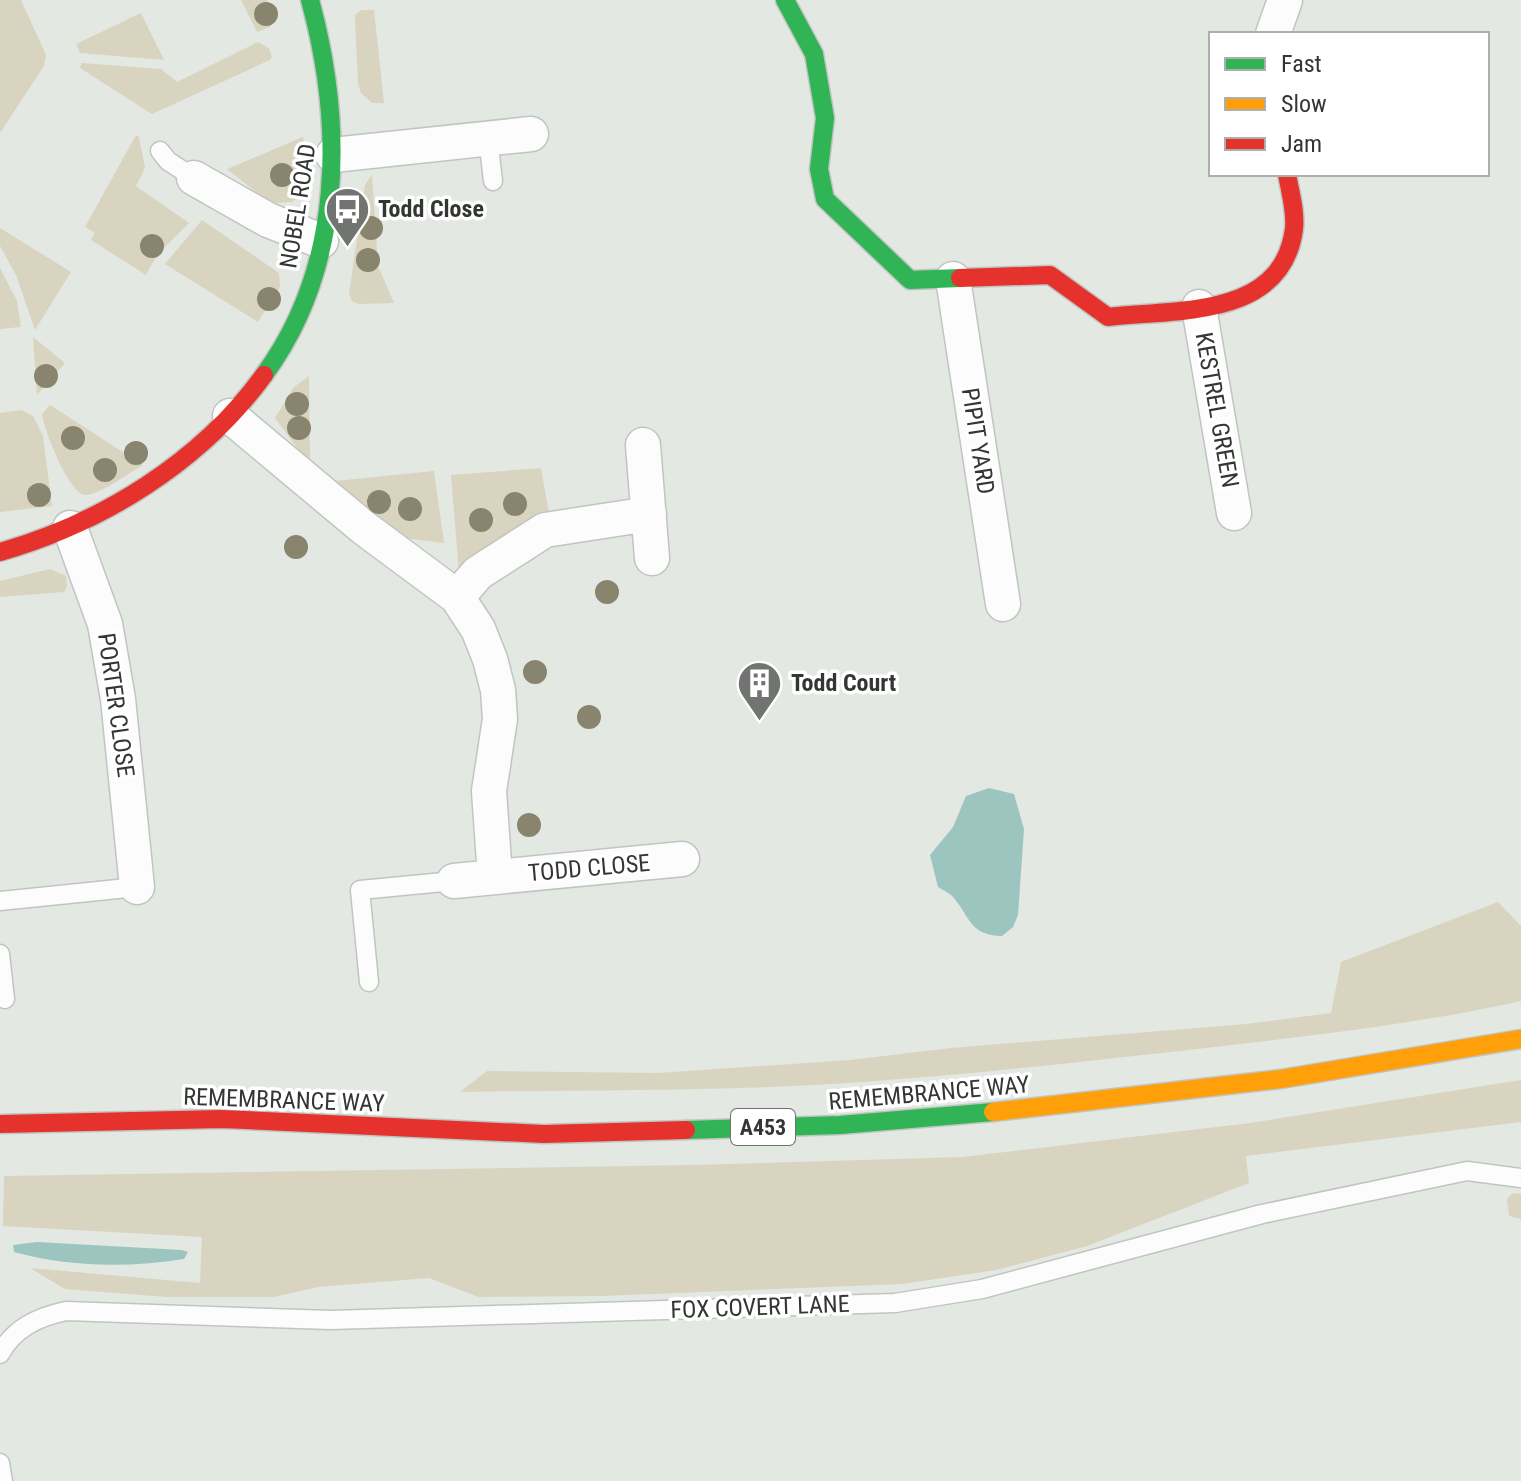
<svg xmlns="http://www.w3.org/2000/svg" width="1521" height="1481" font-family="'Roboto Condensed',sans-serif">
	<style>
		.green { fill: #d9d4bf }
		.water { fill: #9cc5c0 }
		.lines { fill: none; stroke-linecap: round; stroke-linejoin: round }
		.lane-casing { stroke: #c1c5c1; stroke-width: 21 }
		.street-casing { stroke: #c1c5c1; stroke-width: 37 }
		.fast-casing { stroke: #c1c5c1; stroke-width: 21 }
		.slow-casing { stroke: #c1c5c1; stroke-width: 21 }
		.jam-casing { stroke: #c1c5c1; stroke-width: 21 }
		.lane { stroke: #fbfcfb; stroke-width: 18 }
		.street { stroke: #fbfcfb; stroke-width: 34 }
		.fast { stroke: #30b455; stroke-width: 18 }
		.slow { stroke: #ff9f0a; stroke-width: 18 }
		.jam { stroke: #e5322d; stroke-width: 18 }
		.tree { fill: #89846e }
		.labels { text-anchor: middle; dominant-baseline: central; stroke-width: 7; stroke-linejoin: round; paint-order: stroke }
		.shield { fill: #fff; stroke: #707270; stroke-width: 2 }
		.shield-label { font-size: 22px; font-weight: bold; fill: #333632 }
		.street-label { font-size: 24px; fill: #333632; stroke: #fff }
		.poi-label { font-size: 24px; font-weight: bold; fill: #333632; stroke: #fff; text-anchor: start }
	</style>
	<rect width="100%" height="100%" fill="#e3e8e3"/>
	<path class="green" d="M0,0h21l25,55 -2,11 -44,67z
		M241,0h26l6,23 -3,4 -13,5z
		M361,10h13l10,93h-12l-11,-10 -3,-10 -3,-62v-6z
		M141,13l23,47 -84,-7 -4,-9z
		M258,42l11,6 3,9 -2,3 -118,54 -72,-46 2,-5 79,6 16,13z
		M136,135l3,2 6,31 -9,18 53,37 -32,32 -11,20 -55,-35 4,-7 -10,-6z
		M303,137l5,30 -3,26 -13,9 -22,1 -43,-34z
		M372,175l6,91 16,37 -35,1 -7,-3 -3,-7 16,-109z
		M202,220l77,53 1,14 -22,35 -93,-58z
		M0,228l71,44 -36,58 -19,-55 -16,-29z
		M0,268l17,33 4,26 -21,2z
		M33,337l32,26 -28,32z
		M309,376l1,82 -10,-6 -25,-34 19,-31z
		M50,405l93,60c-14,8 -42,29 -57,30 -17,0 -42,-65 -44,-81z
		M21,410l12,6 10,20 9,70 -52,6v-99z
		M541,468l9,51 -91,53 -8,-97z
		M434,471l10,72 -41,-5 -64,-48 -4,-9z
		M50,569l16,7 1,10 -3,6 -64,5v-16z
		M1498,902l23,24v75c-107,24 -215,35 -324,48 -142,16 -285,32 -428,38 -103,4 -206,3 -309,5l27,-21 171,2 192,-13 101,-12 295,-24 85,-11 10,-51z
		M1521,1080v42l-275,34 3,27 -162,63 -91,24 -94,14 -300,12 -123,1 -50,-19 -111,9 -44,10h-107l-102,-8 -35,-21 170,15 2,-46 -199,-11 1,-50 689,-11 269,-8 288,-34z
		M1513,1193l8,1v25l-12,-3 -2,-17z"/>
	<path class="water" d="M989,788l25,6 10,35 -6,86 -5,12 -11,9c-32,-1 -31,-17 -48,-38 -3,-4 -11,-8 -16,-11l-8,-32 23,-28 13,-31z
		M37,1242l145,8 6,2 -4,7c-56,9 -115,8 -170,-7l-1,-7z"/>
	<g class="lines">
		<defs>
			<path id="lane" d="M488,138l5,43
				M160,151l8,10 26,17
				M0,901l137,-14
				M0,954l5,45
				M369,982l-9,-92 94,-9
				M0,1354c14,-26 38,-37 66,-43l265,9 564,-17 87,-14 280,-75 205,-43 54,7
				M0,1463l3,18"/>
			<path id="street" d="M1273,34l12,-34
				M333,155l198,-21
				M194,178l74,42 53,21
				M953,279l50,325
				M1199,307l35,206
				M230,416l134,112 93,69 21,32 12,30 8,31 2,29 -11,72 6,86
				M643,445l9,113
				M70,528l35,96 13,75 19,188
				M457,597l21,-24 67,-43 104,-16
				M454,881l228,-22"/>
			<path id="fast" d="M785,0l29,54 11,64 -6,51 6,30 85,81 50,-2
				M264,375c80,-109 80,-250 46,-375
				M686,1130l154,-5 153,-13"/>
			<path id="slow" d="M993,1112l288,-33 240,-40"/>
			<path id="jam" d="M960,278l90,-3 58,42c69,-8 174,2 186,-88 2,-18 -4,-37 -7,-55
				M0,552c102,-29 201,-90 264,-177
				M0,1124l222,-5 322,15 142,-4"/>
		</defs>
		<use href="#lane" class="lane-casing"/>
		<use href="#street" class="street-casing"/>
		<use href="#fast" class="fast-casing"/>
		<use href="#slow" class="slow-casing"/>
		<use href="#jam" class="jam-casing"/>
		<use href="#lane" class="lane"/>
		<use href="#street" class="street"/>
		<use href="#fast" class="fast"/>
		<use href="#slow" class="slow"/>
		<use href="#jam" class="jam"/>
	</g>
	<g class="tree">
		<circle cx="266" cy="14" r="12"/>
		<circle cx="282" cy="175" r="12"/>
		<circle cx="371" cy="228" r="12"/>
		<circle cx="152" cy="246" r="12"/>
		<circle cx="368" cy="260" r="12"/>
		<circle cx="269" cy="299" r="12"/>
		<circle cx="46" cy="376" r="12"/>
		<circle cx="297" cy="404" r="12"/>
		<circle cx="299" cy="428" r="12"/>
		<circle cx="73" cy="438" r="12"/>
		<circle cx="136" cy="453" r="12"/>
		<circle cx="105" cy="470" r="12"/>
		<circle cx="39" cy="495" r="12"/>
		<circle cx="379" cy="502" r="12"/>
		<circle cx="515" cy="504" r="12"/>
		<circle cx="410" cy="509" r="12"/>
		<circle cx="481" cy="520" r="12"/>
		<circle cx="296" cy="547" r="12"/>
		<circle cx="607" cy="592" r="12"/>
		<circle cx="535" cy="672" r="12"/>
		<circle cx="589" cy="717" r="12"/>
		<circle cx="529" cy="825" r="12"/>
	</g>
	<defs>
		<symbol id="bus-pin" viewBox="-11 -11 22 30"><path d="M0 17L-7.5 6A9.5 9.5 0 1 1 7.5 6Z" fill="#717470" stroke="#fff"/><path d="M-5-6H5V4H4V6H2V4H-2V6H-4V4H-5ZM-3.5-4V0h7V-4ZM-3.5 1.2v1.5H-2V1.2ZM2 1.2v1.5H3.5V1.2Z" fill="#fff"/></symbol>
		<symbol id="building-pin" viewBox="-11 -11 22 30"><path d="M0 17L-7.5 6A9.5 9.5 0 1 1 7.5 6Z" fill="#717470" stroke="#fff"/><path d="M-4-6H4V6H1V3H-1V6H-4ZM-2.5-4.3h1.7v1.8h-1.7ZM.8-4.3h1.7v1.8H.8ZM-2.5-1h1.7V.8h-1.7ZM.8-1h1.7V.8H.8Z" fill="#fff"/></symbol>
	</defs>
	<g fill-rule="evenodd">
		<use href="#bus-pin" x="322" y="184" width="51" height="69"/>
		<use href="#building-pin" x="734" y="658" width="51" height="69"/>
	</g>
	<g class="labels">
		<rect class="shield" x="731" y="1109" width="64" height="36" rx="6"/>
		<g class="shield-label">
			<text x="763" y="1127">A453</text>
		</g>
		<g class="street-label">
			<text transform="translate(298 206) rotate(-81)">NOBEL ROAD</text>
			<text transform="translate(1217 410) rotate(80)">KESTREL GREEN</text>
			<text transform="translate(978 441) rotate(81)">PIPIT YARD</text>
			<text transform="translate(116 705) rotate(82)">PORTER CLOSE</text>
			<text transform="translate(589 868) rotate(-5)">TODD CLOSE</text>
			<text transform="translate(929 1093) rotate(-5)">REMEMBRANCE WAY</text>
			<text transform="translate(284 1100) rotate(2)">REMEMBRANCE WAY</text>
			<text transform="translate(760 1307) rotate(-2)">FOX COVERT LANE</text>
		</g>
		<g class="poi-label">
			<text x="378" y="209">Todd Close</text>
			<text x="791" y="683">Todd Court</text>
		</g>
	</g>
	<rect x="1209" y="32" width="280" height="144" fill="#ffffff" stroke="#adafad" stroke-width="2"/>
	<rect x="1225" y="58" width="40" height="12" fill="#30b455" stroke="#adafad" stroke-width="2"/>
	<text x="1281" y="72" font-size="24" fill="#333632">Fast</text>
	<rect x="1225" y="98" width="40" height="12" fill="#ff9f0a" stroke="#adafad" stroke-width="2"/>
	<text x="1281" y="112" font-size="24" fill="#333632">Slow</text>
	<rect x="1225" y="138" width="40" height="12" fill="#e5322d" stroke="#adafad" stroke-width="2"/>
	<text x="1281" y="152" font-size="24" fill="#333632">Jam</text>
</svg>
